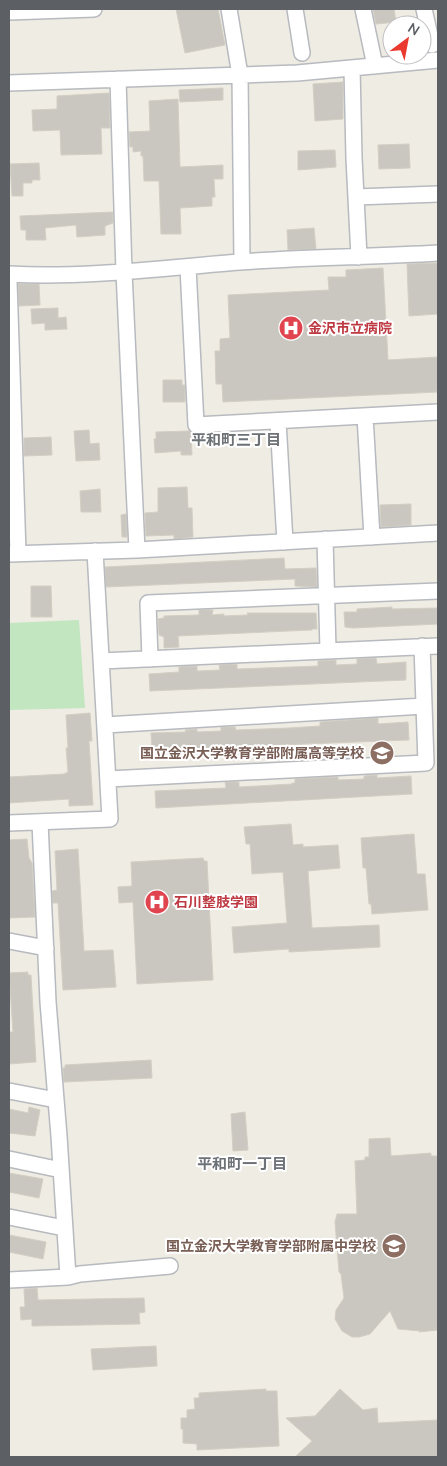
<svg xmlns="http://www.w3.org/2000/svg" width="447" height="1466" font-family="'Nunito Sans','Noto Sans JP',sans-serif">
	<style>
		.green { fill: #c1e6c0 }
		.building { fill: #cac7c1; stroke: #d4cec2 }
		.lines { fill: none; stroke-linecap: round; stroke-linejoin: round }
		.minor-casing { stroke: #b7babe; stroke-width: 18 }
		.minor { stroke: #fff; stroke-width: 15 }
		.labels { text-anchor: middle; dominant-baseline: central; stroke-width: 4; stroke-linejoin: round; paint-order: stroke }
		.health-label { font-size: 14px; font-weight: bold; fill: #be3a42; stroke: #fff; text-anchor: start }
		.education-label { font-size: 14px; font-weight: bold; fill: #785e54; stroke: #fff; text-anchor: end }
		.neighbourhood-label { font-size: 15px; font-weight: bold; fill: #6d7277; stroke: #fff }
	</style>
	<rect width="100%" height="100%" fill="#efece4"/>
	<path class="green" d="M79,620l6,88 -76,2v-87z"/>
	<path class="building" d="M176,9h42l7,36 -40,8z
		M373,9h21l2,13 -20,2z
		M343,82v37l-28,2 -2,-37z
		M223,88v12l-43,2 -1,-12z
		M109,93l1,35h-9l1,26 -41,1 -1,-25 -27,1 -1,-21 25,-1v-13z
		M178,99l2,68 43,-2v14h-9l1,18h-3v9l-32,2 1,26h-20l-2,-53h-15l-1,-25h-2v-5l-8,1v-5h-3l-1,-15 21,-1 -1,-30z
		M409,144l1,24 -31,1 -1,-24z
		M335,150l1,17 -38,3v-19z
		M39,163l1,17h-8v3h-9v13h-11l-2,-32z
		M113,212v11l-8,3v9l-28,2 -1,-12 -31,3 1,12h-20v-10h-5l-1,-14z
		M314,228l2,21 -28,1 -1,-20z
		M438,263v51l-29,2 -2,-52z
		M383,268l5,92 50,-3v35l-215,10 -1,-18h-6l-1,-33h5v-12l10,-1 -2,-43 101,-5 -1,-13h18v-7z
		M18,284h21l1,21 -21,1z
		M58,308v10l8,-1 1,12 -22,1v-7l-13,1 -1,-15z
		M163,380h19v5h3v17h-22z
		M89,430l1,14 9,-1 1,17 -24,1 -2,-30z
		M189,431l2,2 1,22h-11v-4l-26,2 -1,-14h2v-7z
		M51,437l1,18 -28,1v-18z
		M187,487l1,21h4l1,29 -19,2v-4l-28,1 -1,-23 13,-1v-24z
		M100,489l1,23h-20l-1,-21z
		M411,504v21l-30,2 -1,-22z
		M126,514l1,23h-5l-1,-22z
		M284,558l1,11 31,-1 1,19 -22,-1v-7l-189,8 -1,-20z
		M31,586h20l1,31h-21z
		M392,607v2l46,-1v16l-85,4 -8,-1 -1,-15h13v-3z
		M199,610h14l-1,5 12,-1v2l24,-1 -1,-2h69l1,16h-5v1l-134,6 1,11 -15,1v-11l-5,-2 -1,-16 6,-1v-2l35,-1z
		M376,658l1,6 29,-2v18l-256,11 -1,-17 30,-2v-5l18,-1v5l23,-1 -1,-5 18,-1v5l81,-3v-5l18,-1v5l21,-1v-5z
		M90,713l2,28h-3l4,64 -24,1v-7l-60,4v-26l55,-3 4,-2 -2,-24h2l-2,-33z
		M378,718v6l30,-2 1,18 -257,10 -1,-17 35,-1 -1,-2 12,-1v3l24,-1v-4h14l1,3 53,-2 31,-2v-4z
		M377,775v3l34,-2 1,18 -256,14 -1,-17 71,-3 -1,-6h14v5l53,-3v-1h3v-4l43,-2v3l26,-1v-3z
		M291,824l2,21 10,-1v3l35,-2 2,23 -32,3 4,57 67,-3 1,22 -91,5v-3l-55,4 -2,-26 55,-4 -4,-51 -31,2 -2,-30h-4l-2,-17z
		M414,834l3,40h8l3,36 -56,4 -1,-10h-2l-3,-36h-3l-2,-30z
		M27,839l2,19 3,5 3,54 -26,1v-78z
		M78,849l6,102 29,-1 3,37 -53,3 -5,-87h-5l-1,-12 5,-1 -2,-39z
		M203,858l1,3h3l6,119 -76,4 -4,-82 -14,1 -1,-16 14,-1 -1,-24z
		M28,972v3h3l5,87 -27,2v-32h4l-4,-59z
		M151,1060l1,18 -88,4 -1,-14h2v-3z
		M29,1107l11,3 -5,26 -26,-3v-24l19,4z
		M245,1112l3,38 -15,1 -2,-37z
		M390,1138l1,18 40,-3v3h7v174l-19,2 1,-1 -22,-2 -8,-18 -20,23 -11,3h-7l-10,-6 -7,-12 1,-9 8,-12 -3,-24 -2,-2 -4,-50 2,-8h20l-2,-53 10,-1v-3h4v-18z
		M9,1173l34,6 -4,19 -30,-6z
		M9,1235l37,7 -3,17 -34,-7z
		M37,1288l1,12 106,-2 1,14 -6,1 1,11 -108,2v-7l-11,1 -1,-13h5l-1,-18z
		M156,1346l1,20 -64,4 -2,-21z
		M266,1389v2h11l2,55 -82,4v-6l-14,-1v-14h-2v-11h6v-8l8,-1 -1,-11h5v-5z
		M340,1389l23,21 14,-2 1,15 60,-3v37h-143l17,-16 -26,-23 29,-2z"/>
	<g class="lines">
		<defs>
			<path id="minor" d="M229,9l11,66 2,187
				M295,9l7,44
				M363,9l12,57
				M424,9l8,36
				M9,12l85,-3
				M352,68l2,90 5,99
				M118,79l6,193 13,278
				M9,83l288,-10 141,-13
				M356,197l82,-3
				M188,267l8,158 242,-13
				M9,274c77,4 154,-6 231,-12 66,-5 132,-5 198,-9
				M9,282l9,271
				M365,416l7,121
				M278,421l7,121
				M325,539l3,111
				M9,554l128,-4 301,-17
				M150,659l-2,-56 290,-12
				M101,661l337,-15
				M105,725l319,-19
				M108,779l318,-16 -4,-117
				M40,822l8,180 11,134 9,141 12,-3 90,-8
				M9,823l101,-4 -15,-268
				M9,941l37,7
				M9,1091l47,9
				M9,1159l52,11
				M9,1217l55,11
				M9,1280l59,-3"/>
		</defs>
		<use href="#minor" class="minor-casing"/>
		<use href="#minor" class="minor"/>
	</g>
	<defs>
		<symbol id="hospital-disc" viewBox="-11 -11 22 22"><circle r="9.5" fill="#e0444e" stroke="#fff"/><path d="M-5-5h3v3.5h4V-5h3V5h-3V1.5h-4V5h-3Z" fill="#fff"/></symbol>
		<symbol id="school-disc" viewBox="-11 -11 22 22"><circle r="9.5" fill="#8d6e63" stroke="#fff"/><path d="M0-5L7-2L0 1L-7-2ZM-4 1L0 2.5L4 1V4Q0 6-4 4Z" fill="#fff"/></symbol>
	</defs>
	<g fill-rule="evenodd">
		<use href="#hospital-disc" x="277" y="314" width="28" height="28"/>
		<use href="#school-disc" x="368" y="739" width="28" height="28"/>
		<use href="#hospital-disc" x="143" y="888" width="28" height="28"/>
		<use href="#school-disc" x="380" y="1232" width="28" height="28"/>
	</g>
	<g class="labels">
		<g class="health-label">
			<text x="308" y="328">金沢市立病院</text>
			<text x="174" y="902">石川整肢学園</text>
		</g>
		<g class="education-label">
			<text x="364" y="753">国立金沢大学教育学部附属高等学校</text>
			<text x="376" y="1246">国立金沢大学教育学部附属中学校</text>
		</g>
		<g class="neighbourhood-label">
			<text x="236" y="440">平和町三丁目</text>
			<text x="242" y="1164">平和町一丁目</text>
		</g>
	</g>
	<rect width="447" height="1466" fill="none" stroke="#5c6065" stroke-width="20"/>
	<g transform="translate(407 40) rotate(32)"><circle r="24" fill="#ffffff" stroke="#bebfc1"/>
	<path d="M0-4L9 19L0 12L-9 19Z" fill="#ea3a2f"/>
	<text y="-8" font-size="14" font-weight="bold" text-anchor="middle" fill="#5c6065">N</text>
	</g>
</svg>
